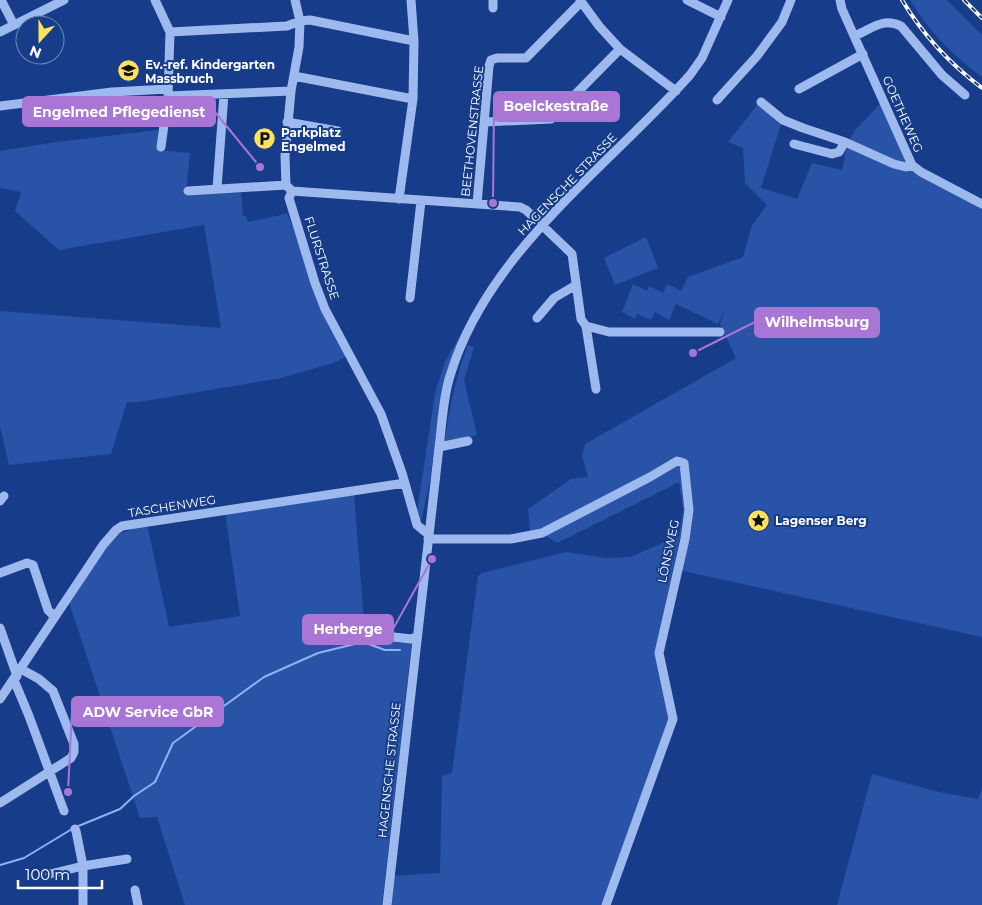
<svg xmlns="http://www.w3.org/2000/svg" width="982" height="905" font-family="Montserrat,sans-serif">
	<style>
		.green { fill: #2953a7 }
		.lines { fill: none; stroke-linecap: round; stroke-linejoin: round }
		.stream { stroke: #91b2f1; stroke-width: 2 }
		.minor { stroke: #9eb9ee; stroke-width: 9 }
		.rail-casing { stroke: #fff; stroke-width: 4 }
		.rail { stroke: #173c89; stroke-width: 2; stroke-dasharray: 5.5; stroke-linecap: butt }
		.labels { text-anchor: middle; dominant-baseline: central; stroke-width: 4; stroke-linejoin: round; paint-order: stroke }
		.poi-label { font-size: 12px; font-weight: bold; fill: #fff; stroke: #173c89; text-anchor: start }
		.street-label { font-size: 12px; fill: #fff; stroke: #173c89 }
		.leader { fill: none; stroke: #a976d5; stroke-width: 2 }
		.callout-dot { fill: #a976d5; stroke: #173c89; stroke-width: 2 }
		.callout { fill: #a976d5; stroke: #a976d5; stroke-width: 2 }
		.callout-label { font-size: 14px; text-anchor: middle; font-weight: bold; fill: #fff }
	</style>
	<rect width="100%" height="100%" fill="#173c89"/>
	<path class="green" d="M910,0h37l35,35v42c-29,-21 -53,-46 -72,-77z
		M882,102l29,66 71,39v430l-303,-67 7,-30 -6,-3 -25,117 14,65 -68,186h-211l3,-29 47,-3 2,-97 10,-3 26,-197 4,-3 84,-21 41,6 23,-1 49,-21 4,-26 -4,-28 -122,61 -14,-9 -13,-3 -2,-22 43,-30 17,-2 -6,-21 3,-12 151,-86 -16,-34 6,-17 -8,17 -42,-20 -7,16 -14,-8 -4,8 -14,-6 -2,5 -13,-7 11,-28 14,7 2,-5 14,7 4,-9 14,7 7,-14 55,-20 9,-32 15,-20 -22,-22 -2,-35 -15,-6 30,-38 24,17 -21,67 36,11 15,-36 30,7 5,-24 8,-16z
		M158,130l-1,15 2,5 31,3 -4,43 55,-4 2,24h3l2,6 37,-8 2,-1 60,143 -14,7 -52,15 -142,24h-12l-16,52 -102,11 -9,-39v-115l221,17 -17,-103 -145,25 -44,-39 6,-19 -21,-4v-37l56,-9z
		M646,237l12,31 -43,17 -11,-27z
		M468,321h1l-32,106 -7,53 -9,42 -4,-10 18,-119 10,-31z
		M468,345l6,2 -10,33 13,55 -33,11c5,-35 11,-68 24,-101z
		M354,495l11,138 -1,4 48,3 -30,265h-197l-28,-88 -17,1 -71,-216 46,-67 32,-11 22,103 71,-11 -15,-104z
		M872,774l67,18 39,7 4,-11v117h-145z"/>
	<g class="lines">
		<path class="stream" d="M76,827l44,-18 14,-13 21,-14 18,-39 91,-66 54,-24 45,-11 22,8h15
			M0,865l24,-7 48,-29"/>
		<path class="minor" d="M1,0l13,25
			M155,0l15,32 -2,64 -7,51
			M580,0l19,26 21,23 56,42
			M687,0l34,17
			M840,0l2,9 70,156 9,7 61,32
			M493,8v-8
			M0,32l64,-32
			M170,32l117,-6 13,-5 10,-1 104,21
			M854,36c18,-7 28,-19 47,-10l41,49 23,20
			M294,76l119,23
			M799,89l64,-35
			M168,96l123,-5
			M717,100l40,-44 25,-34 9,-22
			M761,102l22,18 20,8 42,14 49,22 12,3 6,-2
			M0,106l112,-14 56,-3
			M287,122l51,9
			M485,122l66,-3 69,-70
			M794,144l38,10 7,-2 6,-10
			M217,188l7,-94
			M188,191l98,-6
			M292,191l228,16 6,3 46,44 9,65 5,7 10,63
			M292,191l-3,7 26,85 10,26 56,105 21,59 15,52 11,9
			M292,191l-6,-6 -1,-29 6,-65 8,-44 1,-26 -5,-21
			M399,199l14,-100 1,-58 -3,-41
			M477,204l12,-138 2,-6 6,-2h29l55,-56
			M410,298l11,-97
			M537,318l17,-20 22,-13
			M586,326l23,6h111
			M439,447l29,-6
			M0,501l4,-5
			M428,539h83l31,-6 108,-56 27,-16 7,2 5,47 -4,29 -26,114 14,66 -67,186
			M0,573l27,-10 6,2 15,45 6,6
			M0,628l17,48
			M368,634l43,5 5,-2
			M14,680l15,36 35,95
			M0,699l103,-154 13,-15 6,-4 283,-43
			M0,803l71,-45 3,-6v-8l-21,-53 -14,-12 -18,-10
			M75,829l1,2 7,35v39
			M50,874l33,-8 44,-7
			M135,890l3,15
			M387,905l52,-458c3,-22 4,-50 11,-71 37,-124 157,-208 240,-301l12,-17 26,-58"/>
		<defs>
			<path id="rail" d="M902,0c21,35 48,64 80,88
				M964,0l18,18"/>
		</defs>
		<use href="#rail" class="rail-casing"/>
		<use href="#rail" class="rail"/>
	</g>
	<defs>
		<symbol id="school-disc" viewBox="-11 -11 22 22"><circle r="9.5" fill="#ffe25b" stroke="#173c89"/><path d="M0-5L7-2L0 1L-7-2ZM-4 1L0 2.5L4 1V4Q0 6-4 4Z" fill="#111"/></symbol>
		<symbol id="parking-disc" viewBox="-11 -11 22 22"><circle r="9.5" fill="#ffe25b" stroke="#173c89"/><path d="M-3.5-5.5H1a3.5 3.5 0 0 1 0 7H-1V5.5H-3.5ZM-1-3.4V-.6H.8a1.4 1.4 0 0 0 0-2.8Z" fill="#111"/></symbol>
		<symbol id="sight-disc" viewBox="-11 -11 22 22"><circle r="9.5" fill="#ffe25b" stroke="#173c89"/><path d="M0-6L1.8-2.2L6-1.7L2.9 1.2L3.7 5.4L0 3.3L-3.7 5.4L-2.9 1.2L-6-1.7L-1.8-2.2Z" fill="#111"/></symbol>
	</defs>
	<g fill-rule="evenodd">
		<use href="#school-disc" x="116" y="58" width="25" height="25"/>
		<use href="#parking-disc" x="252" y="126" width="25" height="25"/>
		<use href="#sight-disc" x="746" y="508" width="25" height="25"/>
	</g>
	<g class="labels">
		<g class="poi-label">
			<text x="145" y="64">Ev.-ref. Kindergarten<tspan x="145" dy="14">Massbruch</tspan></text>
			<text x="281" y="132">Parkplatz<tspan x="281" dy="14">Engelmed</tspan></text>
			<text x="775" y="520">Lagenser Berg</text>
		</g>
		<g class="street-label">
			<text transform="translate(903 114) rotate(66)">GOETHEWEG</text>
			<text transform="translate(472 131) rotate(-84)">BEETHOVENSTRASSE</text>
			<text transform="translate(567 184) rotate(-46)">HAGENSCHE STRASSE</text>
			<text transform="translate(322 258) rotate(72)">FLURSTRASSE</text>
			<text transform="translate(172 506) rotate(-9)">TASCHENWEG</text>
			<text transform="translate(668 551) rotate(-78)">LÖNSWEG</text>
			<text transform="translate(389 770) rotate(-84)">HAGENSCHE STRASSE</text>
		</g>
	</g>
	<path class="leader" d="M493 203L494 106M260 167L215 112M693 353L755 322M432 559L393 629M68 792L72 712"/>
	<g class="callout-dot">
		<circle cx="493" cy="203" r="5"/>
		<circle cx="260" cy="167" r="5"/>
		<circle cx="693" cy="353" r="5"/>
		<circle cx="432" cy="559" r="5"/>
		<circle cx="68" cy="792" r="5"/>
	</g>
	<g class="callout">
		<rect x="494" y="92" width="125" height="29" rx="5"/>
		<rect x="23" y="97" width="192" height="29" rx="5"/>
		<rect x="755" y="308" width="124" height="29" rx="5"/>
		<rect x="303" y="615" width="90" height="29" rx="5"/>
		<rect x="72" y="697" width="151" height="29" rx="5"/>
	</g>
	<g class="callout-label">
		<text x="556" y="111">Boelckestraße</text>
		<text x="119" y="117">Engelmed Pflegedienst</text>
		<text x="817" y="327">Wilhelmsburg</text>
		<text x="348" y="634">Herberge</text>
		<text x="148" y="717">ADW Service GbR</text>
	</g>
	<g transform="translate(40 40) rotate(201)"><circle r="24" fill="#173c89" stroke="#748ab8"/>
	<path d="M0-4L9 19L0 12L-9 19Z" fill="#ffe25b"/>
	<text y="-8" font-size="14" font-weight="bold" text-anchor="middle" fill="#ffffff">N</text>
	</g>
	<path d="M18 880v8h84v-8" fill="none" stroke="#ffffff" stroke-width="2.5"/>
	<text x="25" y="880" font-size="15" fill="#ffffff" stroke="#173c89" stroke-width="4" paint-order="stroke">100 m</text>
</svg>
